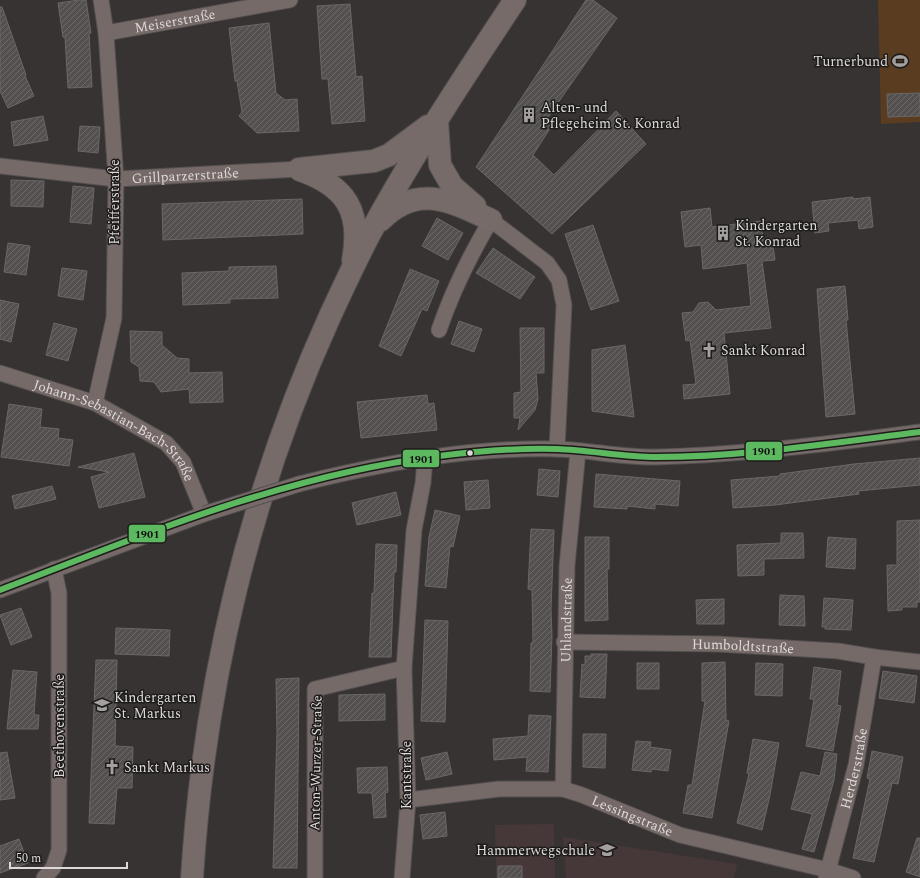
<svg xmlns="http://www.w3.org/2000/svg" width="920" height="878" font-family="Spectral,serif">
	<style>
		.built { fill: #463838 }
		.grass { fill: #5a3d20 }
		.building { fill: url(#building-hatch); stroke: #6a6767 }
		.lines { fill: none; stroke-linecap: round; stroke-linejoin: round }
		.minor-casing { stroke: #524f4f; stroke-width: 17 }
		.primary-casing { stroke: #524f4f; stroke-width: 24 }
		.minor { stroke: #756a68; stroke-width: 15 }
		.primary { stroke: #766b69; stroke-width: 22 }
		.minor-bridge-casing { stroke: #524f4f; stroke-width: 17; stroke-linecap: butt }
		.minor-bridge { stroke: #756a68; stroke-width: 15 }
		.bus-1-casing { stroke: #1e1b1b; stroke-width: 9 }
		.bus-1 { stroke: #5db960; stroke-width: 6 }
		.bus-dot { fill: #dfdada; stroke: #1e1b1b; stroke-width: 1.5 }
		.labels { text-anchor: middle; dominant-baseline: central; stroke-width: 3; stroke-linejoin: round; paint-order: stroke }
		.street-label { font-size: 14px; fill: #dfdada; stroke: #1e1b1b }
		.poi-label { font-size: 14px; fill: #dfdada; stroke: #1e1b1b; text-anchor: start }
		.line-badge { stroke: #1e1b1b; stroke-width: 1.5 }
		.pale-badge-label { font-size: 11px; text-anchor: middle; font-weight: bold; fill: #111 }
	</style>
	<defs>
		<pattern id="building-hatch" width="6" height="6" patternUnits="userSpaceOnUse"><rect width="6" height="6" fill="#545050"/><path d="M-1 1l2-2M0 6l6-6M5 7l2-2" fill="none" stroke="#6c6969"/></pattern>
	</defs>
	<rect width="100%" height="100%" fill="#383333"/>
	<path class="built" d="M554,824l1,54h-59l-1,-53z
		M563,837l174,27 -3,14h-168z"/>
	<path class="grass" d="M878,0h42v122l-39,2z"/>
	<path class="building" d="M79,0h7l5,33h-2l3,54 -24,1 -3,-51h-2l-5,-34z
		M586,0h7l24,18 -71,102 5,7 -18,28 21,20 62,-64 30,33 -94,90 -76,-67z
		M350,4l6,73 6,-1 3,45 -33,3 -4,-45h-6l-5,-73z
		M0,7h2l24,68 -1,1 9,20 -26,12 -8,-17z
		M269,23l7,70 9,7 12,-1 2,32 -42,2 -18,-17 3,-4 -5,-31h-2l-6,-53z
		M920,93v23l-32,1 -1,-23z
		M43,116l5,24 -34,6 -3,-24z
		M80,126l20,1 -2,26 -20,-2z
		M11,180l33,1 -1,26 -32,-1z
		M73,186l21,2 -3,36 -21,-2z
		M853,197v2l17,-2 3,30 -14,2 -1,-9 -30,3 1,8 -14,2 -3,-31z
		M302,199l1,35 -140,6 -1,-36z
		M710,208l2,19 49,-6 2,19 9,-1 3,21 -13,1 9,67 -47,5 6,61 -46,5 -1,-14 13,-1 -6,-44 -4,1 -4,-28 11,-1 6,-9 9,-1 8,8 35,-4 -4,-43 -44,6 -2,-24 -16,2 -4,-35z
		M437,218l26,15 -15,27 -26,-14z
		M593,225l26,76 -28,9 -26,-76z
		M8,243l22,3 -4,29 -22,-3z
		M493,248l42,29 -15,22 -44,-26z
		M276,266l2,32 -48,1v4l-47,2 -1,-32 47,-2v-4z
		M62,268l25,3 -4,29 -25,-4z
		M410,269l29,12 -12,30 -5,-2 -21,47 -22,-10z
		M845,286l3,34h-2l9,94 -29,3 -9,-128z
		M0,300l19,4 -8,38 -11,-3z
		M459,321l23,8 -8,23 -23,-8z
		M54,323l23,6 -9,32 -22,-6z
		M520,328h24v45h-8l2,26 -3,11 -17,20 2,-12h-6v-25l7,-1z
		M130,331l32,1v13l15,13 12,1v14l33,-1 1,30 -33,1 -1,-14 -28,3 -7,-10 -14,-1 -1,-14 -8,-5z
		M625,345l9,72 -42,-6v-61z
		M427,395l1,9 6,-1 3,27 -76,8 -4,-36z
		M9,404l33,5 -2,18 19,2 -1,9 15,2 -4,26 -68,-9z
		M134,453l11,44 -46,11 -8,-31 18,-5 -31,-5z
		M920,458v27l-62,6 1,3 -84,11 -42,3 -2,-28 49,-4v-2l74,-10z
		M539,469l21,2 -2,26 -21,-2z
		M596,474l84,7 -2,25 -23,-2v5l-28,-3v3l-33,-2z
		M488,480l2,28 -24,2 -2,-28z
		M52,486l4,13 -41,10 -3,-13z
		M396,492l5,23 -44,10 -5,-22z
		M435,510l25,6 -7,31 -3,-1 -4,42 -21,-2 4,-49z
		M920,520v82h-3v5h-15v3l-14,1 -1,-46h10v-44z
		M531,529l23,1 -3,79 1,27 -2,56 -20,-1 1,-48h2l-1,-53 -4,-1z
		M781,533h22l1,25 -40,1v16l-26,1 -1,-31 44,-2z
		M585,537h24v32h-2l1,51 -23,1z
		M828,537l28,2 -1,30 -29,-2z
		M376,544l21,1 -1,27h-2l-3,85h-22l3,-64h2z
		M780,595l24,1 1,30 -26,-1z
		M824,598l29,2 -2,30 -26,-1v-2h-3z
		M724,599v25h-27l-1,-24z
		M21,608l11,29 -21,8 -11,-30z
		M425,620l23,1 -3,101 -24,-1z
		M116,628l54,2 -1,26 -54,-2z
		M591,654h16l-2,44 -25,-1 2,-33 3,1v-9h6z
		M96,660h21l-2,86 18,1 -1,41h-15l-3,36 -25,-1z
		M725,662l1,58 3,1 -17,97 -29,-5 5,-28h4l13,-84h-3v-38z
		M637,663h22v26h-22z
		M756,663l27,1 -1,32 -27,-1z
		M814,667l27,4 -4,34 4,1 -8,45 -27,-5 8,-47h-4z
		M13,670l24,2 -3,43h5l-1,14h-31z
		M883,671l34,5 -3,27 -35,-5z
		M299,678l-2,190h-24l4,-135 -1,-54z
		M385,694v26l-46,1v-26z
		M529,715l22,1 -3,56 -22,-1 1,-14 -33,3 -1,-21 35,-3z
		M583,734h23l-1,34 -22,-1z
		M753,739l26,4 -9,52 -8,35 -25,-7 12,-49 -2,-1z
		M636,741l15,1 -1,5 21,3 -3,21 -16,-2 -1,3 -19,-2z
		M872,751l31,6 -5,27 -6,-1 -18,79 -21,-4 17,-79 -3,-1z
		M7,752l8,46 -15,2v-47z
		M447,752l5,22 -26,6 -5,-22z
		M825,752l12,2 -3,26 -20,72 -12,-3 10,-35 -21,-5 10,-37 19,4z
		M387,767l1,25 -3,1 1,24 -12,1 -2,-25h-14l-1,-25z
		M445,812l2,24 -24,3 -3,-24z
		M917,838h3v39l-14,-5z
		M19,839l9,24 -28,10v-27z
		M498,866h24v12h-24z"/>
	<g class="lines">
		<defs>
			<g id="minor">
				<path id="s1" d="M106,33l184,-33"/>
				<path id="s2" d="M0,166l116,13 183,-10"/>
				<path d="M439,330c14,-41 30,-73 52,-110l56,43 12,17 5,25 -7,144"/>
				<path id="s3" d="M0,373l95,30 71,40 17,19 21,52 -204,76"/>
				<path d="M95,403l19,-85 2,-139 -10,-146 -5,-33"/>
				<path d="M299,484c84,-21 170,-37 258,-35 33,1 67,9 100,8 88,-2 175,-14 263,-25"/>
				<path id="s4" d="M564,642l154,2 120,7 36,6 46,5"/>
				<path id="s5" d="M563,789l4,-223 11,-115"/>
				<path id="s6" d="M408,800l91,-11h64l19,6 98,40 148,35 25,8"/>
				<path d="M44,878l9,-10 6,-18v-257l-5,-24"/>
				<path d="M315,878v-189l89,-21"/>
				<path d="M402,878l6,-78 -4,-132 10,-138 9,-47 2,-25"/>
				<path id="s7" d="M826,878l30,-113 18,-108"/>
			</g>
			<path id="primary" d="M437,120l3,45 12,21 23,20
				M299,169l75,-8 15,-6 39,-29
				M300,170c46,16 62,41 53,90
				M381,220c37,-37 70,-19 110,0
				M192,878c12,-193 58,-386 138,-562 14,-30 28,-61 44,-90 43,-78 92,-152 141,-226"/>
		</defs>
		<use href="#minor" class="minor-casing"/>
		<use href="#primary" class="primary-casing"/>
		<use href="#minor" class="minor"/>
		<use href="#primary" class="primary"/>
		<defs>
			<path id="minor-bridge" d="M204,514l95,-30"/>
		</defs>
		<use href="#minor-bridge" class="minor-bridge-casing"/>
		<use href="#minor-bridge" class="minor-bridge"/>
		<defs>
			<path id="bus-1" d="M0,590c143,-55 285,-115 439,-134 39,-5 78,-8 118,-7 33,1 66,8 99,8 88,0 176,-14 264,-25"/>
		</defs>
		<use href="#bus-1" class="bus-1-casing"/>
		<use href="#bus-1" class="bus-1"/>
	</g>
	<defs>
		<symbol id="stadium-bare" viewBox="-9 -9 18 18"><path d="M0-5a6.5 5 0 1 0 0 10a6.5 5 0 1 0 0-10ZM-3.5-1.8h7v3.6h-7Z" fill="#a5a0a0" stroke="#1e1b1b" stroke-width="2.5" paint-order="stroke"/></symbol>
		<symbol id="building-bare" viewBox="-9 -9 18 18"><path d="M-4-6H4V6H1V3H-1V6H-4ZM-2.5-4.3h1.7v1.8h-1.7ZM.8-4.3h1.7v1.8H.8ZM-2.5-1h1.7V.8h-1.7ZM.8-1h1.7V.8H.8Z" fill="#a5a0a0" stroke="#1e1b1b" stroke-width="2.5" paint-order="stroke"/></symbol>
		<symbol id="church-bare" viewBox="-9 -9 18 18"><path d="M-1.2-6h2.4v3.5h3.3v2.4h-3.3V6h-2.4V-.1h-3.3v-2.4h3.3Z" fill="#a5a0a0" stroke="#1e1b1b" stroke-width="2.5" paint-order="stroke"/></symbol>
		<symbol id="school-bare" viewBox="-9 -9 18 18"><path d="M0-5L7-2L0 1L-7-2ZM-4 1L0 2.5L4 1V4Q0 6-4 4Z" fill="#a5a0a0" stroke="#1e1b1b" stroke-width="2.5" paint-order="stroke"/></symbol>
	</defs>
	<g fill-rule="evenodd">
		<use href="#stadium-bare" x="889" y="50" width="22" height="22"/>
		<use href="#building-bare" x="518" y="104" width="22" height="22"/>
		<use href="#building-bare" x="712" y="222" width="22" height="22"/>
		<use href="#church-bare" x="698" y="339" width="22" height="22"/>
		<use href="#school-bare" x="91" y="694" width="22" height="22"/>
		<use href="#church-bare" x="101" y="756" width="22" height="22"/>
		<use href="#school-bare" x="596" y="839" width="22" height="22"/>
	</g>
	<circle class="bus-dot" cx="470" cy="453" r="3.5"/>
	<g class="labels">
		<g class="street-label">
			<text stroke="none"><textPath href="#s1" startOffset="70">Meiserstraße</textPath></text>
			<text stroke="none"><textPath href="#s2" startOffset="186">Grillparzerstraße</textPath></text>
			<text transform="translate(114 202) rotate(-90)">Pfeifferstraße</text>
			<text stroke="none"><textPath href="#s3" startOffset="131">Johann-Sebastian-Bach-Straße</textPath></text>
			<text stroke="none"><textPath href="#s5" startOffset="169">Uhlandstraße</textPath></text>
			<text stroke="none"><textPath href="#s4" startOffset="179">Humboldtstraße</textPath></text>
			<text transform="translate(59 726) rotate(-90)">Beethovenstraße</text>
			<text transform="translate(316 763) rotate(-89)">Anton-Wurzer-Straße</text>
			<text stroke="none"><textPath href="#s7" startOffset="113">Herderstraße</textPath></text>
			<text transform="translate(406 775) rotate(-90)">Kantstraße</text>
			<text stroke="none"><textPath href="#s6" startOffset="230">Lessingstraße</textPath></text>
		</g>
		<g class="poi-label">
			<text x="888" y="61" text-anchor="end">Turnerbund</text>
			<text x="541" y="107">Alten- und<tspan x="541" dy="16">Pflegeheim St. Konrad</tspan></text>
			<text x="735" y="225">Kindergarten<tspan x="735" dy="16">St. Konrad</tspan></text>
			<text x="721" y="350">Sankt Konrad</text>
			<text x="114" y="697">Kindergarten<tspan x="114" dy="16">St. Markus</tspan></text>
			<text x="124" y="767">Sankt Markus</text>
			<text x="595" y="850" text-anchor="end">Hammerwegschule</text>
		</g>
	</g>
	<g class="line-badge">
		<rect x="745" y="441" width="38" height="20" rx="4" fill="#5db960"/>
		<rect x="402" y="449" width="38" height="19" rx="4" fill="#5db960"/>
		<rect x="128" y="524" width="38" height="19" rx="4" fill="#5db960"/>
	</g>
	<g class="pale-badge-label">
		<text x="764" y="455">1901</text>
		<text x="421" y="463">1901</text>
		<text x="147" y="538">1901</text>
	</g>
	<path d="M10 862v6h117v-6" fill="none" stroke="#dfdada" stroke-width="2"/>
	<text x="16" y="862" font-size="12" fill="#dfdada" stroke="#1e1b1b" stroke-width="3" paint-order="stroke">50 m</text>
</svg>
